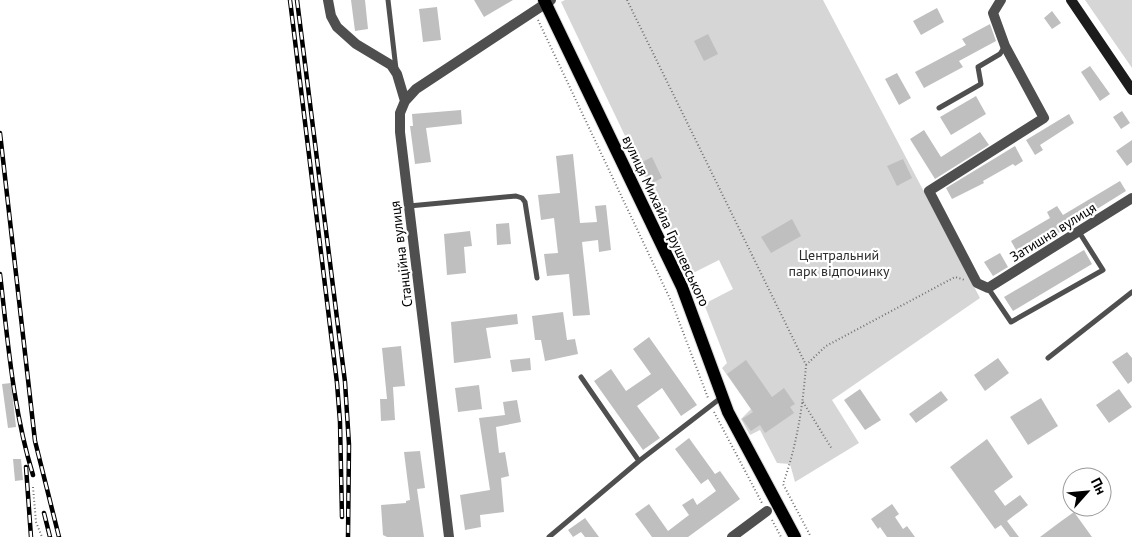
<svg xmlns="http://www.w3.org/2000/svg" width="1132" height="537" font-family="'PT Sans',sans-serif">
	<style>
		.green { fill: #d6d6d6 }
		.building { fill: #bfbfbf }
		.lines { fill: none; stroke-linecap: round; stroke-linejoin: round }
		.primary-casing { stroke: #dbdbdb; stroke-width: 14 }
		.path { stroke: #717171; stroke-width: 2; stroke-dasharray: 1 2.5; stroke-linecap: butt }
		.lane { stroke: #4f4f4f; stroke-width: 5 }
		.street { stroke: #4f4f4f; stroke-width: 10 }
		.secondary { stroke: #1c1c1c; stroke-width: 10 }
		.primary { stroke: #000; stroke-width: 12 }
		.rail-casing { stroke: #000; stroke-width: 4.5 }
		.rail { stroke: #fff; stroke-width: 2.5; stroke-dasharray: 8; stroke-linecap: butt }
		.labels { text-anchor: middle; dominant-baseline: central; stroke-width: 4.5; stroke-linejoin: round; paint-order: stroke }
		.street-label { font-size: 14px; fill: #000; stroke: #fff }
		.park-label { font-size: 14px; fill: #2d2d2d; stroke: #fff }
	</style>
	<rect width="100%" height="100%" fill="#fff"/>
	<path class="green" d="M565,0h258l157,298 -148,102 27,43 -64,39 -5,-18 -13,-1 -17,-33 -10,5 -9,-16 10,-10 -29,-41 5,-5 -23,-59 29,-15 -14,-29 -28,14 -130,-272z
		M1085,0h47v68z"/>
	<path class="building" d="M351,0h14l3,29 -13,2z
		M474,0h39l-29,17z
		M437,7l4,33 -18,2 -4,-33z
		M937,8l7,14 -23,13 -8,-14z
		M1052,11l9,12 -9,6 -8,-11z
		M990,24l6,17 -37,20 4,6 -39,21 -9,-16 51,-27 -4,-6z
		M708,34l10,20 -14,7 -10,-20z
		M1090,66l20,28 -10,7 -19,-29z
		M897,73l14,25 -12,7 -14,-26z
		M976,96l10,18 -35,21 -11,-18z
		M461,110l1,14 -36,4 5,34 -16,2 -5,-38h3l-1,-12z
		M1122,111l8,12 -9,6 -8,-12z
		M1069,114l5,9 -34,22 3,5 -8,5 -9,-15z
		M924,130l17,27 39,-25 9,13 -54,34 -25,-40z
		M1132,140v22l-5,4 -11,-15z
		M1015,146l8,15 -8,5 -2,-2 -30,17 1,2 -32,16 -6,-11z
		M573,154l7,69 17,-1 -2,-16 11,-1 5,45 -12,2 -1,-12 -16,2 8,73 -17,1 -4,-42 -22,2 -3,-22 14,-1 -4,-35 -13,2 -3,-25 22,-2 -4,-37z
		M652,157l10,21 -12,6 -10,-21z
		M903,159l9,19 -15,8 -10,-20z
		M1120,181l6,10 -106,66 -9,-16 39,-23 -3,-6 10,-6 6,9z
		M792,219l9,17 -30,17 -10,-16z
		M509,223l2,21 -14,1 -1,-21z
		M470,231l2,15 -8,1 2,26 -19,2 -3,-41z
		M1084,250l8,14 -79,47 -9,-14z
		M1000,253l8,14 -15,9 -9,-14z
		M563,312l4,28 8,-1 3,15 -33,7 -4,-21h-6l-3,-24z
		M517,314l1,10 -32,4 5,30 -37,5 -3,-41z
		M649,337l48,68 -16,11 -19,-28 -25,18 23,32 -17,12 -49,-69 17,-12 15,22 25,-17 -18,-25z
		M401,346l4,40 -12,1 2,33 -14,1 -1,-22h7l-5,-51z
		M1127,352l5,6v23l-4,3 -16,-22z
		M530,358l1,12 -19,2 -2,-12z
		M998,358l11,15 -24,18 -11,-16z
		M746,360l26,37 12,-9 11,16 -5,3 4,6 -29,20 -5,-8 -9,6 -9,-12 11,-7 -26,-38z
		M11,383l5,44 -8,1 -6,-44z
		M479,385l3,24 -24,3 -3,-24z
		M860,389l21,31 -16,10 -21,-30z
		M1119,389l13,18 -23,16 -13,-18z
		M941,391l7,9 -32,23 -7,-9z
		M1041,398l17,28 -30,19 -18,-28z
		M517,400l4,22 -25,5 3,26 6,-1 4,24 -8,2 3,34 -24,3 1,12 -16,3 -5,-35 30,-5 -11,-72 26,-3 -2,-13z
		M689,438l26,36 5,-3 20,28 -52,38h-36l-17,-23 14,-10 19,27 21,-16 -7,-10 11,-7 4,7 19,-14 -8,-12 -7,5 -26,-35z
		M987,439l26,38 -19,14 11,15 15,-11 8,10 -21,16 12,16h-9l-9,-12 -6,4 -45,-62z
		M420,451l5,37 -8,1 7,48h-37l-4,-2 -2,-30 25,-2v-2l4,-1 -6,-48z
		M13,459h8l2,21 -8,1z
		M892,504l7,10 -4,3 8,12 4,-3 8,11h-28l-7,-10 -2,2 -7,-10z
		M1074,512l18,25h-52l20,-15z
		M585,518l14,19h-14l-4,-5 -8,5 -5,-7z"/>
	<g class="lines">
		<defs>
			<path id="primary" d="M544,0l138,287 46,125 67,125"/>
		</defs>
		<use href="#primary" class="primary-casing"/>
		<path class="path" d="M627,0l179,365c-3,40 -9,80 -23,119l28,53
			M538,20l134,283 36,95
			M806,365l20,-19 129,-69 10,3
			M803,402l29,47
			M714,412l48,91
			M33,487l3,35 6,15
			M772,520l9,17"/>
		<path class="lane" d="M388,0l8,69
			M939,108l42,-24 -3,-17 22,-13 5,-8
			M409,206l107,-10 6,2 3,4 12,76
			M988,288l23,34 92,-52 -24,-38
			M1048,358l84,-66
			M581,377l58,84
			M549,537l90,-76 83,-64"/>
		<path class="street" d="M328,0l3,16 6,11 19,17 35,21 6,9 8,27 -5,12v19l49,405
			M1001,0l-8,13 12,33 39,72 -115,73 48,92 11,5 144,-90
			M405,101l11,-12 135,-89
			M732,537l35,-26"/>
		<path class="secondary" d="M1071,0l61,90"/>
		<use href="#primary" class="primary"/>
		<defs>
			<path id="rail" d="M290,0l47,383 3,39 2,95
				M297,0l48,382 4,63 -1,92
				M0,133l35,308 24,96
				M0,274c8,68 13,136 33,201
				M26,467l5,70
				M44,513l6,24"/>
		</defs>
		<use href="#rail" class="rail-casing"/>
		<use href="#rail" class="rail"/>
	</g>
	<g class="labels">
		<g class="street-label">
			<text transform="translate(666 221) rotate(65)">вулиця Михайла Грушевського</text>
			<text transform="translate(1053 232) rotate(-32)">Затишна вулиця</text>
			<text transform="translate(401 254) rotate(-97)">Станційна вулиця</text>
		</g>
		<g class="park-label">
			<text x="839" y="255">Центральний<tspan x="839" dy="16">парк відпочинку</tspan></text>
		</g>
	</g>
	<g transform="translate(1087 492) rotate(63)"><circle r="24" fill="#ffffff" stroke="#999999"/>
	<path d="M0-4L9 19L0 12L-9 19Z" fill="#000000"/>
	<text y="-8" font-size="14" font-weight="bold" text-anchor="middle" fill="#000000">Пн</text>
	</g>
</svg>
